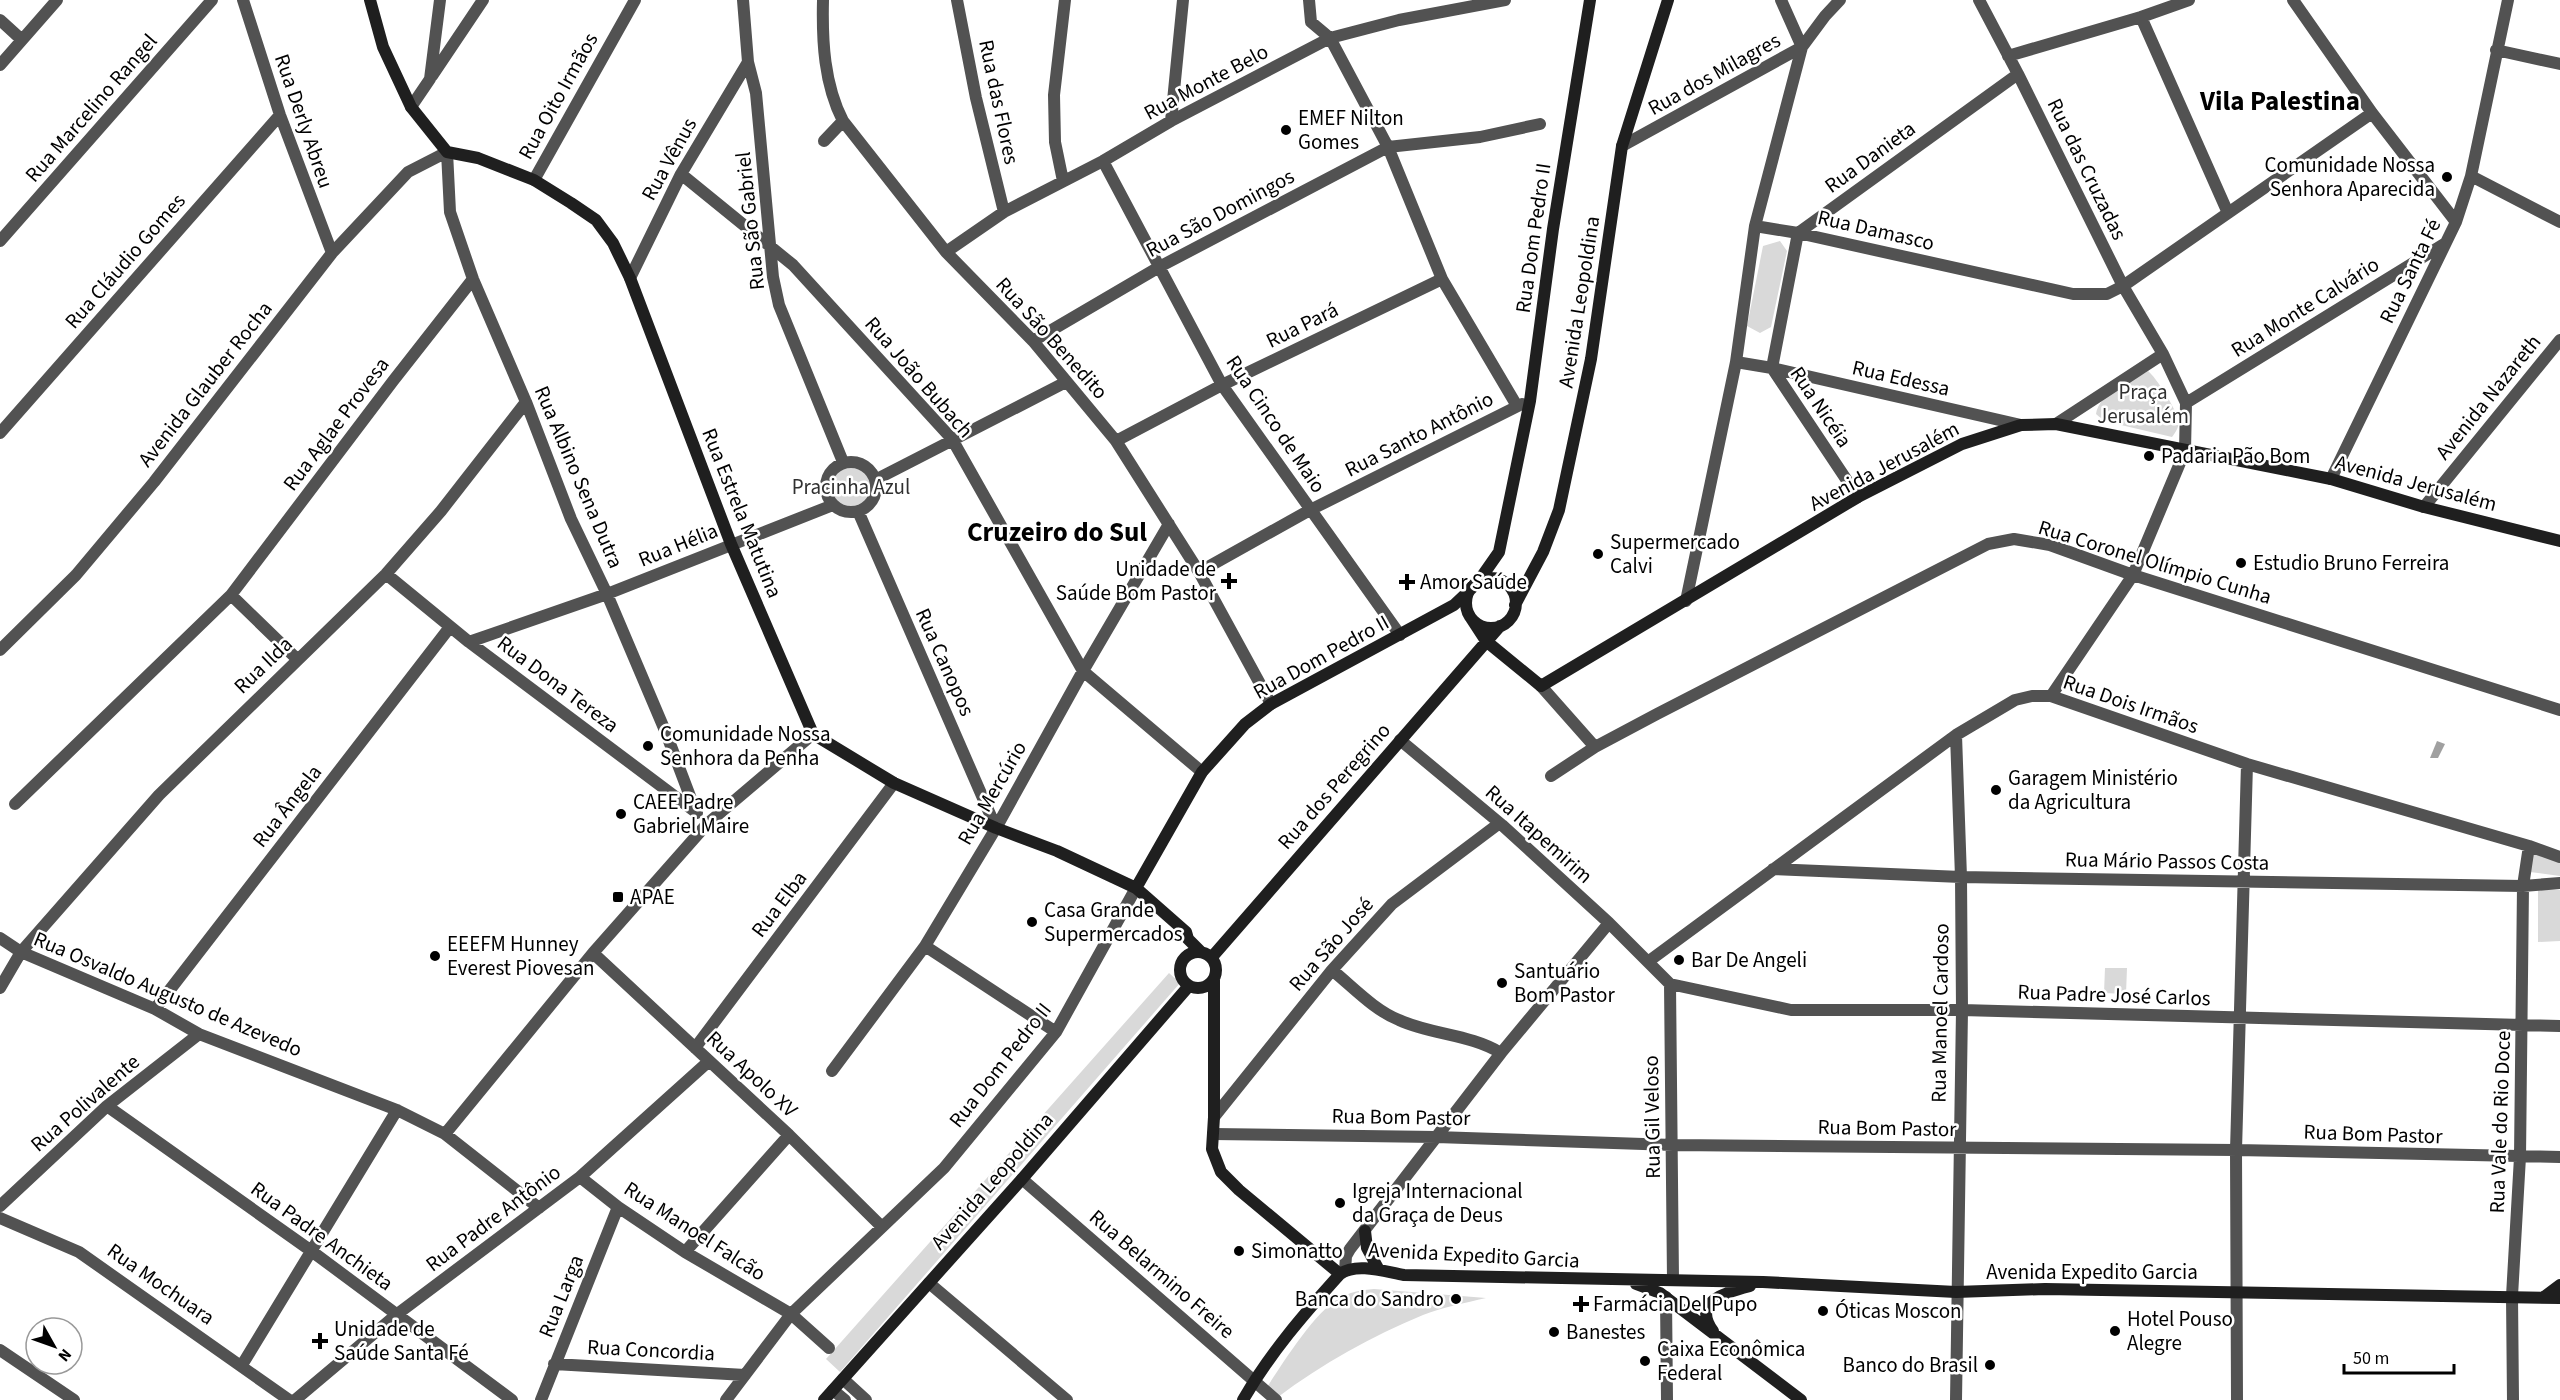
<svg xmlns="http://www.w3.org/2000/svg" width="2560" height="1400" font-family="'Source Sans 3',sans-serif">
	<style>
		.green { fill: #d9d9d9 }
		.water { fill: #a0a0a0 }
		.lines { fill: none; stroke-linecap: round; stroke-linejoin: round }
		.street { stroke: #525252; stroke-width: 12 }
		.secondary { stroke: #1f1f1f; stroke-width: 12 }
		.poi-dot { fill: #000; stroke: #fff; stroke-width: 2 }
		.labels { text-anchor: middle; dominant-baseline: central; stroke-width: 5; stroke-linejoin: round; paint-order: stroke }
		.street-label { font-size: 21px; fill: #000; stroke: #fff }
		.poi-label { font-size: 21px; fill: #000; stroke: #fff; text-anchor: start }
		.park-label { font-size: 21px; fill: #303030; stroke: #fff }
		.district-label { font-size: 27px; font-weight: bold; fill: #000; stroke: #fff }
	</style>
	<rect width="100%" height="100%" fill="#fff"/>
	<path class="green" d="M1780,241l7,10 -16,76 -11,6 -13,-7 16,-80z
		M2148,371c8,6 28,38 30,48 2,7 -2,13 -6,18l-68,-16 -8,-7c3,-21 36,-33 52,-43z
		M825 487a25 25 0 1 1 50 0a25 25 0 1 1-50 0Z
		M2533,853l27,8v15l-30,-4z
		M2538,889l22,1v51l-22,1z
		M2105,968h22l-1,26 -22,-1z
		M1169,973l11,10 -340,389 -14,-13z
		M1374,1289l112,9c-21,5 -43,9 -63,17 -51,21 -101,49 -145,82l-11,-10c16,-24 47,-74 71,-88 11,-7 23,-9 36,-10z"/>
	<path class="water" d="M2437,741l8,3 -7,14h-8z"/>
	<g class="lines">
		<path class="street" d="M243,0l37,115 52,138
			M743,0l5,62 8,31 17,184 6,28 64,157
			M823,0c-1,41 1,84 20,121l103,131 87,89 83,100 83,131 72,132
			M957,0l19,98 28,114
			M1309,0l2,22 19,16 58,109 54,132 75,127
			M1979,0l39,74 105,212 40,68 23,49 -1,48 -52,124 -82,121
			M2293,0l79,113 84,109
			M2141,17l87,196
			M0,20l22,20
			M2496,50l64,14
			M2008,56l133,-39 48,-17
			M0,65l57,-65
			M432,76l51,-76
			M411,107l19,-28 10,-79
			M1171,121l12,-121
			M824,141l19,-20
			M1622,146l180,-99 23,-31 15,-16
			M1103,161l119,224 178,250
			M681,174l112,91 159,174 131,232 119,101
			M2471,176l89,46
			M534,180l101,-180
			M1063,181l-8,-39 -1,-47 11,-95
			M1755,226l43,7 275,61h34l16,-8 249,-173
			M0,241l212,-241
			M946,252l58,-40 99,-51 68,-40 159,-83 69,-18 106,-20
			M630,278l51,-104 67,-112
			M1033,341l128,-75 227,-119 92,-10 60,-13
			M1736,362l36,6 249,57
			M1772,368l26,-135 220,-159
			M1772,368l86,129
			M2186,403l258,-159
			M2056,424l107,-70
			M0,433l280,-318
			M1116,441l106,-56 220,-106
			M826 487a25 25 0 1 1 50 0a25 25 0 1 1-50 0Z
			M2331,479l125,-257 15,-46 37,-176
			M875,480l191,-98
			M2424,507l136,-167
			M858,511l138,317
			M1199,572l111,-62 212,-106
			M386,574l83,68 228,171
			M1686,601l50,-239 19,-136 47,-179 -21,-47
			M469,642l138,-48 226,-89
			M0,650l76,-75 78,-93 178,-229 76,-81 39,-20 3,60 23,67 53,123 45,117 36,75 59,139 30,79
			M297,659l-66,-64 162,-214 80,-102
			M1541,686l54,61
			M1400,740l102,85 107,98 61,61 3,296
			M1551,776l44,-29 62,-33 331,-170 26,-5 36,6 83,30 427,135
			M15,804l216,-209
			M1773,869l188,8 562,9 37,-3
			M0,938l21,14 134,57 44,25 198,76 48,24 94,74
			M925,946l131,86
			M593,953l196,182 92,91
			M1649,961l307,-226 59,-35 17,-4h19l196,68 282,82 31,11
			M1332,970c21,17 42,40 67,50 33,15 71,14 102,33
			M1670,984l121,26h171l598,16
			M0,988l21,-36 138,-157 227,-221 55,-63 85,-109
			M155,1009l295,-382
			M695,1048l199,-265
			M832,1071l93,-125 71,-118 87,-157 86,-147
			M107,1106l203,144 202,150
			M1214,1117l118,-147 60,-66 105,-79h5
			M445,1134l148,-181 114,-129 106,-90
			M1213,1134l223,3 237,8 563,5 324,7
			M580,1177l38,30 67,45 106,62 38,34
			M1022,1179l254,221
			M0,1206l107,-100 92,-72
			M0,1218l79,34 210,148
			M685,1252l104,-117
			M1345,1271l1,-15 4,-7 151,-196 108,-130
			M929,1283l138,117
			M1666,1297l1,103
			M0,1350l74,50
			M554,1364l191,11
			M242,1365l155,-255
			M843,1379l23,21
			M833,1390l12,10
			M295,1400l101,-85 184,-138 128,-115
			M541,1400l77,-193
			M726,1400l65,-86 153,-146 112,-136 80,-144
			M1956,1400l6,-390 -1,-133 -5,-142
			M2237,1400l-1,-250 11,-386
			M2513,1400l-1,-104 8,-139 3,-271 6,-40"/>
		<path class="secondary" d="M370,0l13,47 28,60 36,45 31,6 56,22 37,23 25,17 17,23 17,35 101,266 82,190 81,49 102,45 61,23 79,37 50,44 2,7 13,13
			M1466 603a25 25 0 1 1 50 0a25 25 0 1 1-50 0Z
			M1478,582l21,-30 31,-151 23,-172 37,-229
			M1515,605l28,-53 16,-42 32,-151 31,-213 46,-146
			M1471,618l15,23 55,45 317,-189 104,-53 59,-19 35,-1 275,55 93,28 136,34
			M1136,888l66,-116 43,-48 26,-20 183,-99 17,-16
			M1180 970a18 18 0 1 1 36 0a18 18 0 1 1-36 0Z
			M1212,957l288,-331
			M1214,980v137l-2,32 9,23 18,18 101,84
			M1365,1231l2,17 12,22
			M1636,1284l24,9 141,107
			M2544,1297l16,-12
			M1713,1331c-22,-30 14,-39 37,-45
			M824,1400l198,-221 166,-192
			M1243,1400c27,-47 61,-86 97,-126 17,-12 46,-2 64,1l359,7 193,10 89,-3 515,9"/>
	</g>
	<g class="poi-dot">
		<circle cx="1286" cy="130" r="6"/>
		<circle cx="2447" cy="177" r="6"/>
		<circle cx="2149" cy="456" r="6"/>
		<circle cx="1598" cy="554" r="6"/>
		<circle cx="2241" cy="563" r="6"/>
		<path d="M1226 572h6v6h6v6h-6v6h-6v-6h-6v-6h6z"/>
		<path d="M1404 573h6v6h6v6h-6v6h-6v-6h-6v-6h6z"/>
		<circle cx="648" cy="746" r="6"/>
		<circle cx="1996" cy="790" r="6"/>
		<circle cx="621" cy="814" r="6"/>
		<rect x="612" y="891" width="12" height="12" rx="3"/>
		<circle cx="1032" cy="922" r="6"/>
		<circle cx="435" cy="956" r="6"/>
		<circle cx="1679" cy="960" r="6"/>
		<circle cx="1502" cy="983" r="6"/>
		<circle cx="1340" cy="1203" r="6"/>
		<circle cx="1239" cy="1251" r="6"/>
		<circle cx="1456" cy="1299" r="6"/>
		<path d="M1578 1295h6v6h6v6h-6v6h-6v-6h-6v-6h6z"/>
		<circle cx="1823" cy="1311" r="6"/>
		<circle cx="2115" cy="1331" r="6"/>
		<circle cx="1554" cy="1332" r="6"/>
		<path d="M317 1332h6v6h6v6h-6v6h-6v-6h-6v-6h6z"/>
		<circle cx="1645" cy="1361" r="6"/>
		<circle cx="1990" cy="1365" r="6"/>
	</g>
	<g class="labels">
		<g class="street-label">
			<text transform="translate(1714 74) rotate(-29)">Rua dos Milagres</text>
			<text transform="translate(1206 82) rotate(-28)">Rua Monte Belo</text>
			<text transform="translate(558 96) rotate(-61)">Rua Oito Irmãos</text>
			<text transform="translate(999 102) rotate(78)">Rua das Flores</text>
			<text transform="translate(91 108) rotate(-49)">Rua Marcelino Rangel</text>
			<text transform="translate(304 121) rotate(71)">Rua Derly Abreu</text>
			<text transform="translate(1870 157) rotate(-36)">Rua Danieta</text>
			<text transform="translate(669 159) rotate(-61)">Rua Vênus</text>
			<text transform="translate(2087 169) rotate(64)">Rua das Cruzadas</text>
			<text transform="translate(1220 213) rotate(-28)">Rua São Domingos</text>
			<text transform="translate(750 221) rotate(-96)">Rua São Gabriel</text>
			<text transform="translate(1876 230) rotate(13)">Rua Damasco</text>
			<text transform="translate(1533 238) rotate(-82)">Rua Dom Pedro II</text>
			<text transform="translate(125 261) rotate(-49)">Rua Cláudio Gomes</text>
			<text transform="translate(2410 271) rotate(-64)">Rua Santa Fé</text>
			<text transform="translate(1579 302) rotate(-81)">Avenida Leopoldina</text>
			<text transform="translate(2305 307) rotate(-32)">Rua Monte Calvário</text>
			<text transform="translate(1302 325) rotate(-26)">Rua Pará</text>
			<text transform="translate(1052 338) rotate(48)">Rua São Benedito</text>
			<text transform="translate(919 377) rotate(49)">Rua João Bubach</text>
			<text transform="translate(1901 378) rotate(13)">Rua Edessa</text>
			<text transform="translate(205 384) rotate(-52)">Avenida Glauber Rocha</text>
			<text transform="translate(2488 397) rotate(-51)">Avenida Nazareth</text>
			<text transform="translate(1821 407) rotate(56)">Rua Nicéia</text>
			<text transform="translate(336 424) rotate(-53)">Rua Aglae Provesa</text>
			<text transform="translate(1276 424) rotate(56)">Rua Cinco de Maio</text>
			<text transform="translate(1419 434) rotate(-27)">Rua Santo Antônio</text>
			<text transform="translate(1884 466) rotate(-28)">Avenida Jerusalém</text>
			<text transform="translate(579 477) rotate(67)">Rua Albino Sena Dutra</text>
			<text transform="translate(2416 483) rotate(15)">Avenida Jerusalém</text>
			<text transform="translate(742 513) rotate(68)">Rua Estrela Matutina</text>
			<text transform="translate(678 545) rotate(-22)">Rua Hélia</text>
			<text transform="translate(2155 562) rotate(17)">Rua Coronel Olímpio Cunha</text>
			<text transform="translate(1321 657) rotate(-29)">Rua Dom Pedro II</text>
			<text transform="translate(945 662) rotate(66)">Rua Canopos</text>
			<text transform="translate(263 665) rotate(-44)">Rua Ilda</text>
			<text transform="translate(558 684) rotate(37)">Rua Dona Tereza</text>
			<text transform="translate(2131 704) rotate(19)">Rua Dois Irmãos</text>
			<text transform="translate(1334 786) rotate(-49)">Rua dos Peregrino</text>
			<text transform="translate(992 793) rotate(-60)">Rua Mercúrio</text>
			<text transform="translate(287 806) rotate(-52)">Rua Ângela</text>
			<text transform="translate(1539 834) rotate(42)">Rua Itapemirim</text>
			<text transform="translate(2167 861) rotate(1)">Rua Mário Passos Costa</text>
			<text transform="translate(779 904) rotate(-53)">Rua Elba</text>
			<text transform="translate(1331 944) rotate(-49)">Rua São José</text>
			<text transform="translate(168 994) rotate(23)">Rua Osvaldo Augusto de Azevedo</text>
			<text transform="translate(2114 995) rotate(2)">Rua Padre José Carlos</text>
			<text transform="translate(1940 1013) rotate(-89)">Rua Manoel Cardoso</text>
			<text transform="translate(1000 1065) rotate(-52)">Rua Dom Pedro II</text>
			<text transform="translate(752 1074) rotate(43)">Rua Apolo XV</text>
			<text transform="translate(85 1103) rotate(-41)">Rua Polivalente</text>
			<text transform="translate(1401 1117) rotate(1)">Rua Bom Pastor</text>
			<text transform="translate(1652 1117) rotate(-91)">Rua Gil Veloso</text>
			<text transform="translate(2500 1122) rotate(-88)">Rua Vale do Rio Doce</text>
			<text transform="translate(1887 1128) rotate(1)">Rua Bom Pastor</text>
			<text transform="translate(2373 1134) rotate(2)">Rua Bom Pastor</text>
			<text transform="translate(992 1181) rotate(-49)">Avenida Leopoldina</text>
			<text transform="translate(493 1218) rotate(-37)">Rua Padre Antônio</text>
			<text transform="translate(695 1231) rotate(33)">Rua Manoel Falcão</text>
			<text transform="translate(322 1236) rotate(36)">Rua Padre Anchieta</text>
			<text transform="translate(1474 1255) rotate(3)">Avenida Expedito Garcia</text>
			<text x="2092" y="1272">Avenida Expedito Garcia</text>
			<text transform="translate(1162 1274) rotate(41)">Rua Belarmino Freire</text>
			<text transform="translate(161 1284) rotate(35)">Rua Mochuara</text>
			<text transform="translate(561 1296) rotate(-68)">Rua Larga</text>
			<text transform="translate(651 1350) rotate(3)">Rua Concordia</text>
		</g>
		<g class="poi-label">
			<text x="1298" y="118">EMEF Nilton<tspan x="1298" dy="24">Gomes</tspan></text>
			<text x="2435" y="165" text-anchor="end">Comunidade Nossa<tspan x="2435" dy="24">Senhora Aparecida</tspan></text>
			<text x="2161" y="456">Padaria Pão Bom</text>
			<text x="1610" y="542">Supermercado<tspan x="1610" dy="24">Calvi</tspan></text>
			<text x="2253" y="563">Estudio Bruno Ferreira</text>
			<text x="1216" y="569" text-anchor="end">Unidade de<tspan x="1216" dy="24">Saúde Bom Pastor</tspan></text>
			<text x="1420" y="582">Amor Saúde</text>
			<text x="660" y="734">Comunidade Nossa<tspan x="660" dy="24">Senhora da Penha</tspan></text>
			<text x="2008" y="778">Garagem Ministério<tspan x="2008" dy="24">da Agricultura</tspan></text>
			<text x="633" y="802">CAEE Padre<tspan x="633" dy="24">Gabriel Maire</tspan></text>
			<text x="630" y="897">APAE</text>
			<text x="1044" y="910">Casa Grande<tspan x="1044" dy="24">Supermercados</tspan></text>
			<text x="447" y="944">EEEFM Hunney<tspan x="447" dy="24">Everest Piovesan</tspan></text>
			<text x="1691" y="960">Bar De Angeli</text>
			<text x="1514" y="971">Santuário<tspan x="1514" dy="24">Bom Pastor</tspan></text>
			<text x="1352" y="1191">Igreja Internacional<tspan x="1352" dy="24">da Graça de Deus</tspan></text>
			<text x="1251" y="1251">Simonatto</text>
			<text x="1444" y="1299" text-anchor="end">Banca do Sandro</text>
			<text x="1593" y="1304">Farmácia Del Pupo</text>
			<text x="1835" y="1311">Óticas Moscon</text>
			<text x="2127" y="1319">Hotel Pouso<tspan x="2127" dy="24">Alegre</tspan></text>
			<text x="334" y="1329">Unidade de<tspan x="334" dy="24">Saúde Santa Fé</tspan></text>
			<text x="1566" y="1332">Banestes</text>
			<text x="1657" y="1349">Caixa Econômica<tspan x="1657" dy="24">Federal</tspan></text>
			<text x="1978" y="1365" text-anchor="end">Banco do Brasil</text>
		</g>
		<g class="park-label">
			<text x="2143" y="392">Praça<tspan x="2143" dy="24">Jerusalém</tspan></text>
			<text x="851" y="487">Pracinha Azul</text>
		</g>
		<g class="district-label">
			<text x="2280" y="101">Vila Palestina</text>
			<text x="1057" y="532">Cruzeiro do Sul</text>
		</g>
	</g>
	<g transform="translate(54 1346) rotate(130)"><circle r="28" fill="#ffffff" stroke="#999999" stroke-width="1.5"/>
	<path d="M0-4.5L10 22L0 15L-10 22Z" fill="#000000"/>
	<text y="-9" font-size="16" font-weight="bold" text-anchor="middle" fill="#000000">N</text>
	</g>
	<path d="M2344 1364v9h110v-9" fill="none" stroke="#000000" stroke-width="3"/>
	<text x="2353" y="1364" font-size="18" fill="#000000" stroke="#ffffff" stroke-width="4.5" paint-order="stroke">50 m</text>
</svg>
